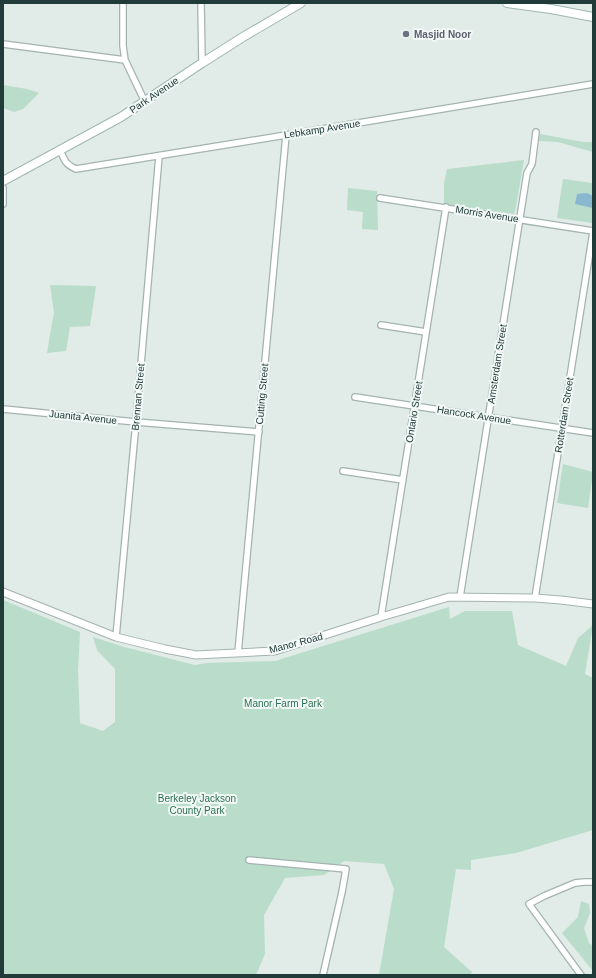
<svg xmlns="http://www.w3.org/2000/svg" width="596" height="978" font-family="Helvetica,sans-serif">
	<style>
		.green { fill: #badcca }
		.water { fill: #89b7d0 }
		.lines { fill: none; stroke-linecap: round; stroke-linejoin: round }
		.minor-casing { stroke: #a4b3b0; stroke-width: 8 }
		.tertiary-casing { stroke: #a4b3b0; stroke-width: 9 }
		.secondary-casing { stroke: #9fb7b3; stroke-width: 10 }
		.minor { stroke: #fff; stroke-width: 5.5 }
		.tertiary { stroke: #fff; stroke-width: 7 }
		.secondary { stroke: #fff; stroke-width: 8 }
		.worship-dot { fill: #6b7280; stroke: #f1f8f6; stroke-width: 1.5 }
		.labels { text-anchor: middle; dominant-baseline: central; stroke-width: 4; stroke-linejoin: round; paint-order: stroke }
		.worship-label { font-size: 10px; font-weight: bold; fill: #5b616d; stroke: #f1f8f6; text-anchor: start }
		.street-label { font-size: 10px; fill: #213b39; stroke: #f1f8f6 }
		.park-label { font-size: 10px; fill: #2c7254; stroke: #f1f8f6 }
	</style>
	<rect width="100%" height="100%" fill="#e1ebe8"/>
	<path class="green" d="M3,85l24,4 12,4 -16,16 -9,3 -11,-4z
		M540,134l43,8h10v10l-35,-10 -19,-1z
		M524,160l-9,52 -2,2 -69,-10v-21l3,-14z
		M563,179l30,4v40l-36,-5z
		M348,188l29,3 1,39 -16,-1 1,-17 -16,-2z
		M50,285l46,1 -6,40 -20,1 -4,24 -19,2 5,-30 2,-10z
		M563,464l30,8 -5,36 -31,-5z
		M3,600l77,32 -2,39 2,52 23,8 12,-9v-53l-18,-19 -4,-13 31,10 71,18 12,-2 68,-2 174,-54 1,12 15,-8h47l6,34 48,21 12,-28 15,-13 -8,49 8,4v152l-77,23 -45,7v10l-15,-1 -12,78 28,25 -2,3h-91l15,-86 -10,-25 -40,-3 -20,14 -39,3 -21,37 1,39 -9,21h-253z
		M581,901l8,3 1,9 -6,15 5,15 4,3v25l-31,-38 16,-16z"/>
	<path class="water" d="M587,193l6,3v12l-18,-4 2,-10z"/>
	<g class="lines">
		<defs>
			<path id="minor" d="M123,3v43l2,14 20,42
				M201,3l1,60
				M3,44l122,16
				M60,150c5,11 5,14 16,19l210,-34 307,-51
				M3,188v16
				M380,198l213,33
				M381,325l45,7
				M355,397l238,36
				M3,409l133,13 123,10
				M343,471l60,9
				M460,597l67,-424 5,-9 4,-32
				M535,598l58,-366
				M381,617l65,-410
				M116,637l20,-215 23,-266
				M238,653l48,-518
				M249,860l97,9 -4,23 -19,83
				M581,975l-52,-71 15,-8 31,-13 10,-1h8"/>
			<path id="tertiary" d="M3,592l113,45 49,12 31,6 79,-4 106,-34 68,-20 86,1 26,2 32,4"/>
			<path id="secondary" d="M507,3l44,6 42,8
				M3,181l118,-64 81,-54 41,-26 58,-34"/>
		</defs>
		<use href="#minor" class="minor-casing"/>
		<use href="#tertiary" class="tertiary-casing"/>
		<use href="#secondary" class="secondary-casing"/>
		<use href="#minor" class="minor"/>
		<use href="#tertiary" class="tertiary"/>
		<use href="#secondary" class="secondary"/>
	</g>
	<circle class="worship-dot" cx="406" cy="34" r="4"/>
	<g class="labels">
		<g class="worship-label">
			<text x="414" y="34">Masjid Noor</text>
		</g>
		<g class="street-label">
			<text transform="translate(154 95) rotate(-34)">Park Avenue</text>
			<text transform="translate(322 129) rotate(-9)">Lebkamp Avenue</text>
			<text transform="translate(487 214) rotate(9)">Morris Avenue</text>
			<text transform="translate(497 364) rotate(-81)">Amsterdam Street</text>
			<text transform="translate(262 394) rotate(-85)">Cutting Street</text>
			<text transform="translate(138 397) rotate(-85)">Brennan Street</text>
			<text transform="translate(414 412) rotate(-81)">Ontario Street</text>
			<text transform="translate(474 415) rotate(9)">Hancock Avenue</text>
			<text transform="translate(564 415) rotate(-81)">Rotterdam Street</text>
			<text transform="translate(83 417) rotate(6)">Juanita Avenue</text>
			<text transform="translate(296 643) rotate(-15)">Manor Road</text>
		</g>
		<g class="park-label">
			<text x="283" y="703">Manor Farm Park</text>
			<text x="197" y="798">Berkeley Jackson<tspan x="197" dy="12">County Park</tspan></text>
		</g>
	</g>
	<rect width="596" height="978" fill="none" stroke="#213b39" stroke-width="8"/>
</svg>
